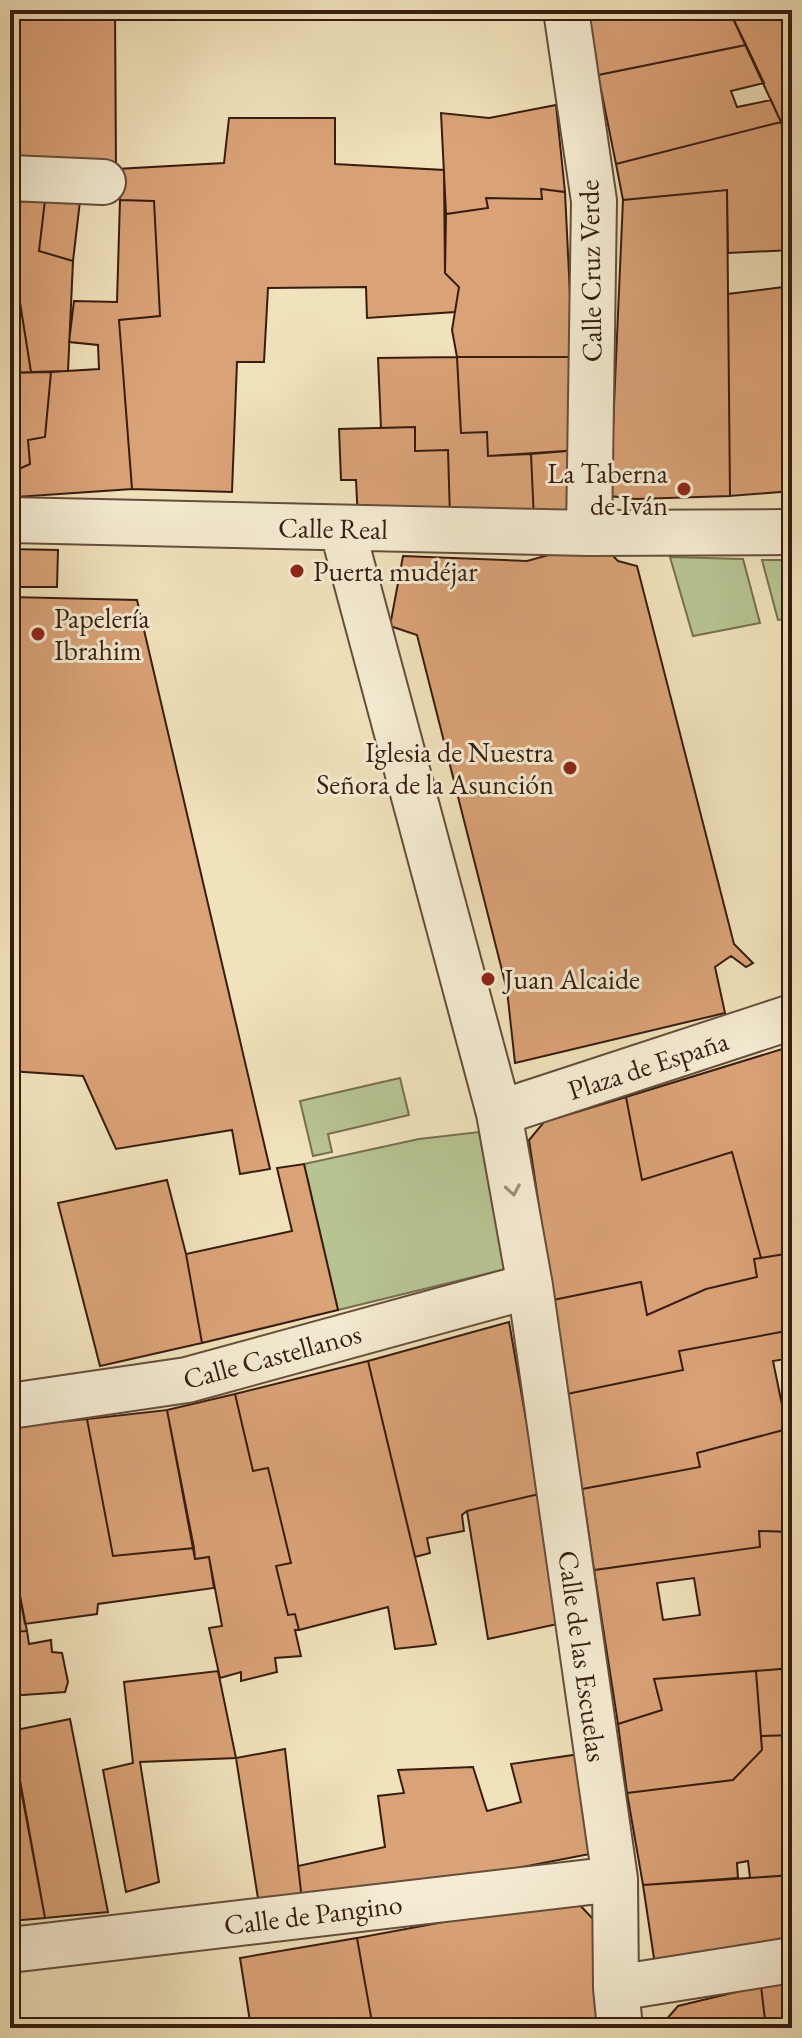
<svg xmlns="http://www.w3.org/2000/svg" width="802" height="2038" font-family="'EB Garamond',serif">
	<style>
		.green { fill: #b7c492; stroke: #777051; stroke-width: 2 }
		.building { fill: #daa277; stroke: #371d10; stroke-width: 2; fill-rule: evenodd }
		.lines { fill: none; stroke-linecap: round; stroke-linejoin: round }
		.minor-casing { stroke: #654e3b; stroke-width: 48 }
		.minor { stroke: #f5ecd3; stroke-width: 44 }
		.oneway { stroke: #a08f7b }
		.poi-dot { fill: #8f2418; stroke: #f5ecd3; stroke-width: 3 }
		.labels { text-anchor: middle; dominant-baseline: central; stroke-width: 6; stroke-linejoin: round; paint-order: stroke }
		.street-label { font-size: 28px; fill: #371d10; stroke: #f5ecd3 }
		.poi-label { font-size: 28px; fill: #371d10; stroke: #f5ecd3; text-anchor: start }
	</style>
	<rect width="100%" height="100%" fill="#f0e2bb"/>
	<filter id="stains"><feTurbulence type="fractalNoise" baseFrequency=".0025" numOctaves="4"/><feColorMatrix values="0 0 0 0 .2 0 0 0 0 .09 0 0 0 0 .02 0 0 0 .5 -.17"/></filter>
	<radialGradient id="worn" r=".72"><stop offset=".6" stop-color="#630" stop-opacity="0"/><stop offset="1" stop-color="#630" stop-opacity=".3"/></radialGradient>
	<path class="green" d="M670,557l73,2 17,64 -67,13z
		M762,560h30v58l-14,2z
		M400,1078l9,37 -81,19 4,18 -19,4 -13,-55z
		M479,1132l27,137 -168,41 -34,-146 115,-25z"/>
	<path class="building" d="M10,10h105l1,159 -106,-4z
		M583,10h146l17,35 -148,30z
		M729,10h63v157l-11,-45z
		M746,45l18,38 -33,8 6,16 34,-7 10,22 -165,42 -18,-89z
		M556,105l9,87 -24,-3 1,10 -56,-1 2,10 -42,6 -5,-101 48,5z
		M229,118h106v46l109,6 1,103 14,14 -4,25 -88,6 -1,-31 -98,1 -4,74h-27l-5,130 -100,-3 -13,-169 41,-4 -6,-115 -34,-1 -4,-31 108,-6z
		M781,122l11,45v83l-64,3 -1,-63 -104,10 -7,-36z
		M541,189l24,3 8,165h-116l-5,-27 7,-43 -14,-14 1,-59 42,-6 -2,-10 56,1z
		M727,190l3,306 -94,3 -26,-3 13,-296z
		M45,200l-6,51 34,10 -5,110 -37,1 -19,-120 3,-50z
		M45,200l35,1 -7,60 -34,-10z
		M120,200l34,1 6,115 -41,4 13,169 -116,8 -4,-25 18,-8 -2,-24 17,-3 6,-65 48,-3 -1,-24 -29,-3 5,-41 43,1z
		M10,202h5l-3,50 19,120 -21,1z
		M792,286v205l-62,5 -2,-202z
		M457,357h116l6,93 -91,6 -1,-24 -26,1z
		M457,357l4,76 26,-1 1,24 43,-2 3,66 -84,-3 -2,-67 -33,1v-24l-34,1 -3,-70z
		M51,372l-6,65 -17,3 2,24 -18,8 4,25h-6v-124z
		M415,427v24l33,-1 2,67 -92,3 -2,-40h-15l-2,-51z
		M579,450l-7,69 -38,1 -3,-66z
		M599,541l19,20 19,5 97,378 19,19 -7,4 -15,-11 -16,11 10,46 -210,50 -8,-73 -90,-355 -27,-9 13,-70 124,5z
		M10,549l48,1 -1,37h-47z
		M10,597l127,3 133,569 -30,5 -8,-44 -116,19 -33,-73 -73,-5z
		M792,1046v243l-7,-35 -24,4 -29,-106 -90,28 -16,-83z
		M626,1097l16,83 90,-28 29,106 -7,1 3,18 -51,12 -59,26 -6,-33 -88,18 -24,-160 15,-18z
		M304,1164l34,146 -136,33 -16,-89 106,-23 -15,-63z
		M167,1180l19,74 16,89 -102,23 -42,-163z
		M785,1254l7,35v41l-113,21 4,19 -116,24 -14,-94 88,-18 6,33 59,-26 51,-12 -3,-18z
		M509,1322l30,172 -72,17 -5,4 2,16 -37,7 3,15 -15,4 -47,-196z
		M792,1330v28l-19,3 14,68 -90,24 3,14 -118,22 -15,-95 116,-24 -4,-19z
		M368,1361l68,283 -4,1 -37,4 -7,-42 -89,23 -4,-16 -7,1 -12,-49 15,-3 -23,-95 -15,3 -18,-77z
		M235,1394l18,77 15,-3 23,95 -15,3 12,49 7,-1 4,16h-4l6,26 -26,2 2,14 -36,9v-9l-21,6 -11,-50 13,-2 -13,-69 -14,2 -28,-149z
		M167,1410l27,138 -81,8 -26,-137z
		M87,1419l26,137 81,-8 1,11 14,-2 5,31 -116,16 -1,10 -72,10 -8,-43 -7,1v-155z
		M791,1428l1,104 -33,-1 1,16 -166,23 -12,-81 118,-22 -3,-14z
		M539,1494l23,129 -74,16 -21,-128z
		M759,1531l33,1v136l-138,11 8,31 -44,14 -24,-154 166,-23zM694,1578l6,37 -37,5 -6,-37z
		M17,1581l10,50 -17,1v-50z
		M27,1631l2,13 22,-4 1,12 10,1 6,29 -3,10 -55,4v-64z
		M792,1668v67l-31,1 -5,-65z
		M218,1671l18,87 -96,4 19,120 -33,10 -23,-122 30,-7 -9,-81z
		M756,1671l6,79 -29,30 -106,13 -9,-69 44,-14 -8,-31z
		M70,1719l38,193 -63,6 -34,-187z
		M792,1735v140l-42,3 -2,-17 -11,2 1,15 -95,7 -16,-92 106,-13 29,-30 -1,-14z
		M285,1749l17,151 -43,5 -23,-147z
		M10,1752h4l31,166 -35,3z
		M580,1754l15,99 -255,49 -38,-2 -4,-34 87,-19 -7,-51 26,-3 -6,-23 75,-3 14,44 34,-9 -10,-38z
		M792,1875v77l-137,13 -12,-80z
		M573,1898l22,23 10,107h-232l-16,-90z
		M357,1938l16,90h-122l-11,-70z
		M792,1980v48h-26l-5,-42z
		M761,1986l5,42h-107l19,-22z"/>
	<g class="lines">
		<defs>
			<path id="minor" d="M566,10l28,191 -5,332
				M10,178l93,4
				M10,520l579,13 203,-1
				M342,528l157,585 31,173 85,593 1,109 4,40
				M499,1113l293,-96
				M10,1406l177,-26 343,-94
				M10,1950l605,-71
				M616,1988l176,-28"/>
		</defs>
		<use href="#minor" class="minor-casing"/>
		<use href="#minor" class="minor"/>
	</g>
	<defs><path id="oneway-chevron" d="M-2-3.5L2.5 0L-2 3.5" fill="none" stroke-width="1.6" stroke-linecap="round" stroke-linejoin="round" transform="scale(2)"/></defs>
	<use class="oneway" href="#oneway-chevron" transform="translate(513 1190) rotate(80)"/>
	<g class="poi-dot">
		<circle cx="684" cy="489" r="8"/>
		<circle cx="297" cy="571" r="8"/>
		<circle cx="38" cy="634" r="8"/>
		<circle cx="570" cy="768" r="8"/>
		<circle cx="488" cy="979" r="8"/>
	</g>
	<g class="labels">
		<g class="street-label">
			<text transform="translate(590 271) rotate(-91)">Calle Cruz Verde</text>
			<text transform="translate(333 528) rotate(1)">Calle Real</text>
			<text transform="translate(648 1065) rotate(-18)">Plaza de España</text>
			<text transform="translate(272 1356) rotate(-15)">Calle Castellanos</text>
			<text transform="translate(583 1656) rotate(82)">Calle de las Escuelas</text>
			<text transform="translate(313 1914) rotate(-7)">Calle de Pangino</text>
		</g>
		<g class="poi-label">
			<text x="668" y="473" text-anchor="end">La Taberna<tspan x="668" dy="32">de Iván</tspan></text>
			<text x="313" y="571">Puerta mudéjar</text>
			<text x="54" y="618">Papelería<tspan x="54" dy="32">Ibrahim</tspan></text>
			<text x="554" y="752" text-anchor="end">Iglesia de Nuestra<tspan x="554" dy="32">Señora de la Asunción</tspan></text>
			<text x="504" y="979">Juan Alcaide</text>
		</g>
	</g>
	<rect width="802" height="2038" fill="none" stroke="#f0e2bb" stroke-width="40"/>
	<rect x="12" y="12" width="778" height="2014" fill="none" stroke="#371d10" stroke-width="4"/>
	<rect x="20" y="20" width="762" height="1998" fill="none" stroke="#371d10" stroke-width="2"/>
	<rect width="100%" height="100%" filter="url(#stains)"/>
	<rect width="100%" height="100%" fill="url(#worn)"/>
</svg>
